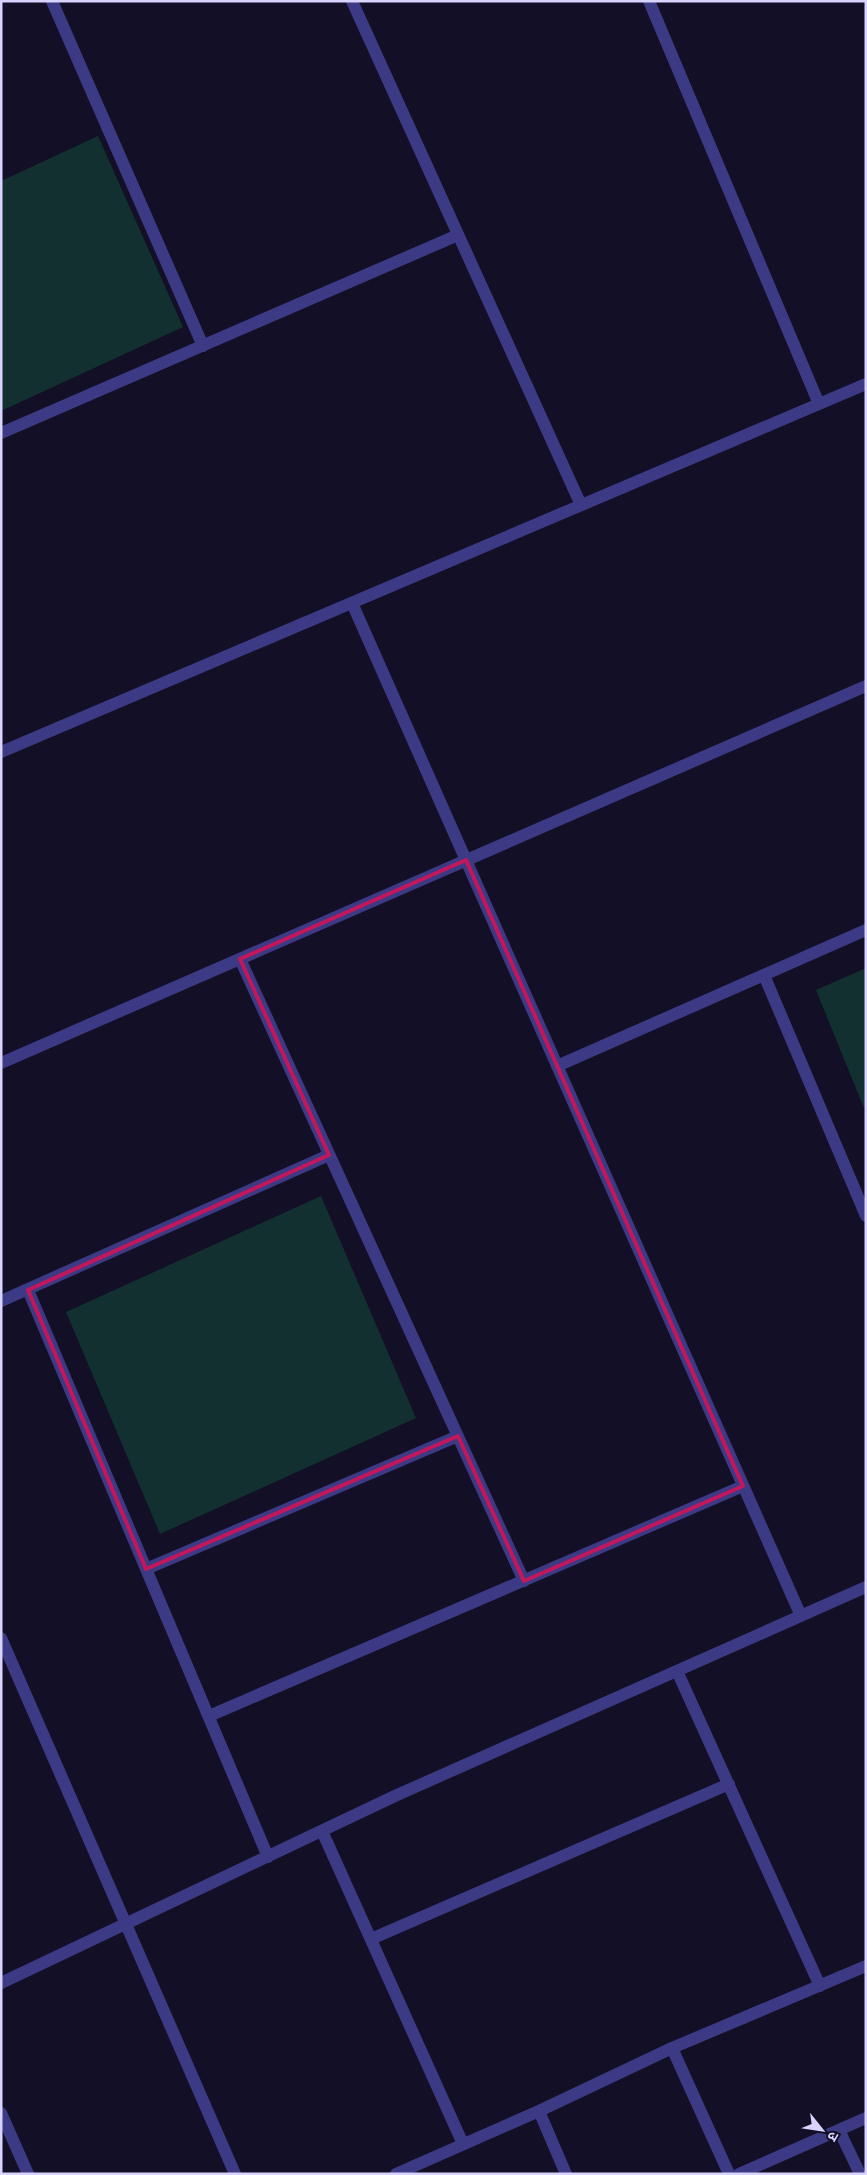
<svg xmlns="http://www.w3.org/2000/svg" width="867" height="2175" font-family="Cabin,'Noto Sans Devanagari',sans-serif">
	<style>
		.green { fill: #12302f }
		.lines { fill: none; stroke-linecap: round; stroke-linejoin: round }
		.minor { stroke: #3d3a85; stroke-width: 12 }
		.tertiary { stroke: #3d3a85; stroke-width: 12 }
		.marked { fill: none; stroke: #c2185b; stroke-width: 4; stroke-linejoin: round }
	</style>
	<rect width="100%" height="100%" fill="#130f26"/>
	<path class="green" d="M98,136l85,191 -182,84v-230z
		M866,968v145l-50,-123z
		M321,1196l95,222 -256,116 -94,-222z"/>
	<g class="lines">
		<path class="minor" d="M52,1l151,345
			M352,1l229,504
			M649,1l170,403
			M1,433l457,-198
			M352,603l449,1013
			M1,752l865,-368
			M240,959l284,622
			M764,975l102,241
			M1,1063l865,-377
			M557,1066l309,-136
			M28,1290l240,567
			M1,1301l328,-146
			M146,1569l312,-133
			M1,1638l234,536
			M677,1671l143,315
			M209,1716l534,-230
			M322,1831l141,313
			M371,1939l358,-155
			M1,1983l396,-188 469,-208
			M672,2048l57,126
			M539,2111l27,63
			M839,2130l21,44
			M396,2174l143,-63 133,-63 194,-82
			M739,2174l127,-56"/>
		<path class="tertiary" d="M1,2113l27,61"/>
	</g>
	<path class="marked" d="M466,860l277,626 -219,95 -66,-145 -312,133 -118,-279 301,-135 -89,-196z"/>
	<rect width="867" height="2175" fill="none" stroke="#d9d4ff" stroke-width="5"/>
	<g transform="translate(822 2130) rotate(120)" stroke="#130f26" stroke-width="4" paint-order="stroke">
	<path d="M0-4L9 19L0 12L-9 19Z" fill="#d9d4ff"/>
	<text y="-8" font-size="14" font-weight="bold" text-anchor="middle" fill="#d9d4ff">उ</text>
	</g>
</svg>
